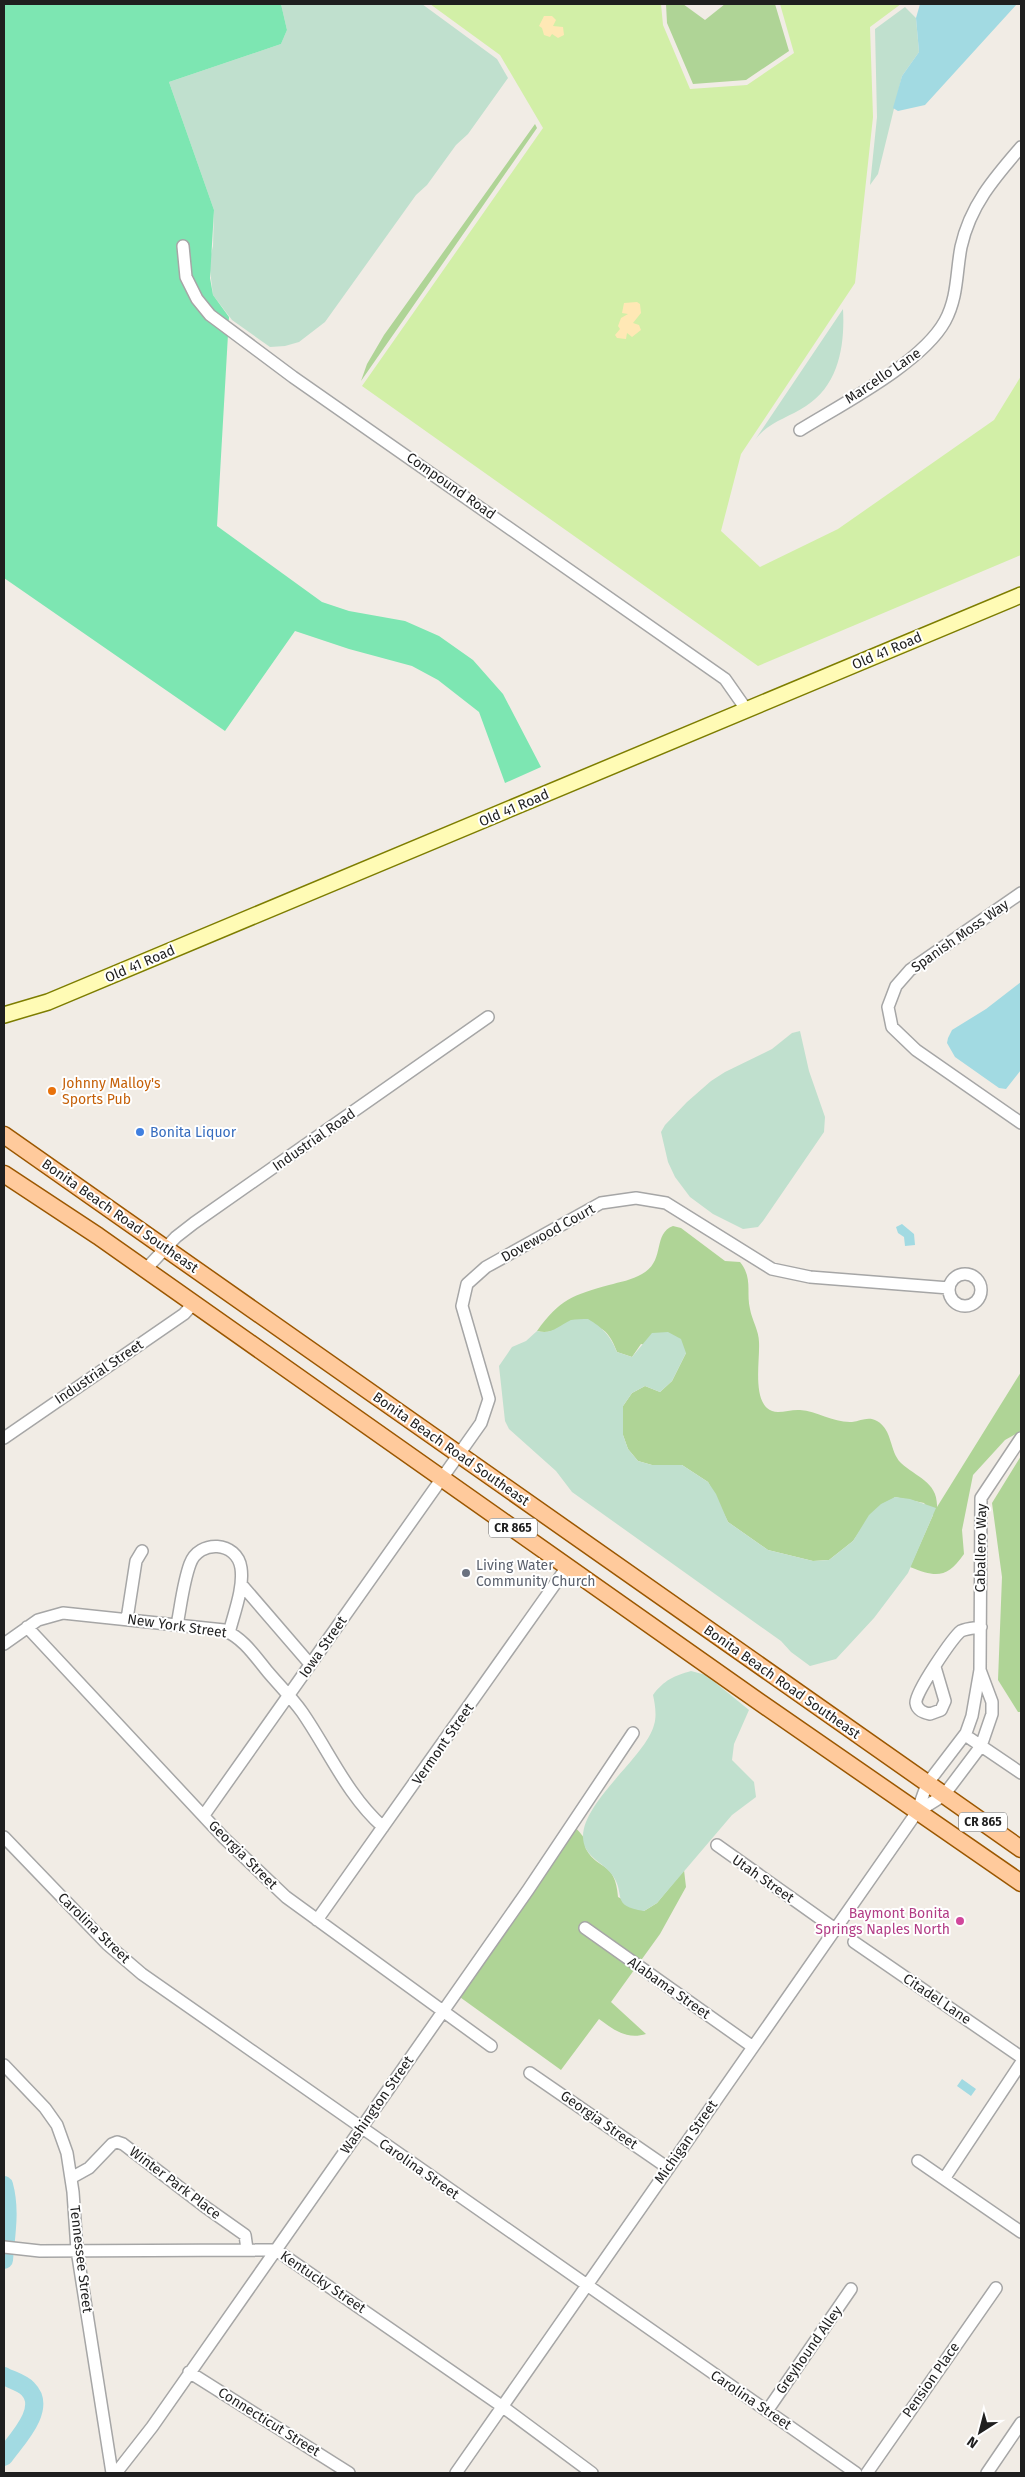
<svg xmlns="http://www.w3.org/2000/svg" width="1025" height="2477" font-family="'Fira Sans',sans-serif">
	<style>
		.grass { fill: #d2efa7 }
		.forest { fill: #afd496 }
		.wetland { fill: #c0e0ce }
		.sand { fill: #ffe8b5 }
		.pitch { fill: #7de6b2 }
		.water { fill: #a2dae2 }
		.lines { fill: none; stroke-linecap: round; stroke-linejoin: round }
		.river { stroke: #a2dae2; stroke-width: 18 }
		.street-casing { stroke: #a6a6a6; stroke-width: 14 }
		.secondary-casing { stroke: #7d7d00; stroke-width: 18 }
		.primary-casing { stroke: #9b5700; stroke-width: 19 }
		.street { stroke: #fff; stroke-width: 11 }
		.secondary { stroke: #fffbb5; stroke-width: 15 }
		.primary { stroke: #ffca9c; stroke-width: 16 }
		.food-dot { fill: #e8710a; stroke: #fff; stroke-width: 2 }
		.shop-dot { fill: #3f7fe0; stroke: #fff; stroke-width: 2 }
		.worship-dot { fill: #6b7280; stroke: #fff; stroke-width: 2 }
		.hotel-dot { fill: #d1479c; stroke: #fff; stroke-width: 2 }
		.labels { text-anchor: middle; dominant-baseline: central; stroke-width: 4; stroke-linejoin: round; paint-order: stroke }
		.shield { fill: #fff; stroke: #626262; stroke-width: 1 }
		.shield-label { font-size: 12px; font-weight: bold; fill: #1f1f1f }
		.street-label { font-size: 14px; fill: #1f1f1f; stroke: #fff }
		.food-label { font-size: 14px; fill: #c56008; stroke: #fff; text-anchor: start }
		.shop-label { font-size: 14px; fill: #366cbe; stroke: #fff; text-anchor: start }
		.worship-label { font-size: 14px; fill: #5b616d; stroke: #fff; text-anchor: start }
		.hotel-label { font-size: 14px; fill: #b23c85; stroke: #fff; text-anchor: end }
	</style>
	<rect width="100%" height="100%" fill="#f1ece5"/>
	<path class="grass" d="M430,4h231l2,21 27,64 57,-4 47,-32 -14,-49h121l-31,23 3,90 -18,166 -114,171 -20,77 39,36 78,-38 156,-109 27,-44v179l-263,111 -396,-280 181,-258 -43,-73z"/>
	<path class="forest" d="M666,4h17l22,16 20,-16h50l14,47 -43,29 -53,4 -26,-61z
		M535,124l2,4 -176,253 6,-17 17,-29z
		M673,1226l8,2 44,33 15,1c13,16 6,30 10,47 2,11 9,22 9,33 1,17 -6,53 8,66 8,8 22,1 33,2 17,1 34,13 52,12 9,-1 16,-6 25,-1 16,9 12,30 24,42 15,14 37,19 36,44l84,-135v59l-16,9 -32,35 -11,55 2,24c-17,24 -27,24 -54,13l23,-52 -9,-12 -29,-6 -33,31 -9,13 -24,19 -16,1 -45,-11 -40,-28 -20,-40 -26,-17h-30l-14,-4 -10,-12 -5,-14v-29l9,-13 13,-7 15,6 12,-11 14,-28 -45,-9 -9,13 -15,-5c-10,-27 -19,-26 -45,-32 -11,7 -21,15 -35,11 23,-32 36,-36 72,-46 11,-3 23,-5 33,-11 24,-13 10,-40 31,-48z
		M1021,1456v256h-3l-20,-32 4,-103 -10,-74z
		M576,1828c3,4 8,8 9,13 1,4 0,5 1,8 13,23 29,11 32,48l26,14 13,-8 27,-33 2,17 -26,47 -49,68 35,32c-19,6 -32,-4 -47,-15l-38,51 -104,-75z"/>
	<path class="wetland" d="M281,4h141l75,55 11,19 -40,56 -12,11 -29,40 -11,10 -91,127 -26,20 -14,4 -15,1 -38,-27 -19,-25 -4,-33 4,-16 1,-36 -45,-128 112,-38 6,-14z
		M905,7l11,11 3,34 -17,24 -24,98 -8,11 7,-68 -2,-88z
		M843,309c2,36 -4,76 -37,97 -18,12 -38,16 -51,34z
		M800,1031l9,40 16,46 -1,15 -61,89 -5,6 -15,2 -30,-15 -23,-17 -15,-20 -7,-15 -7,-30 4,-7 22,-23 24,-21 14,-9 47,-23 20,-16z
		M588,1319c15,9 22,16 29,33l15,5 20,-24 16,-1 13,7 5,14 -14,28 -12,11 -15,-6 -13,7 -9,13v29l5,14 10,12 14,4h30l26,17 8,12 12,28 40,28 45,11 16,-1 24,-19 16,-26 12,-11 14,-7 15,2 26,9 -28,65 -34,45 -38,41 -26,7 -19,-14 -10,-11 -209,-149 -16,-21 -47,-42 -4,-8 -6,-55 13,-19 14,-6 11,-10c15,4 21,-5 34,-11 5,-1 12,-1 17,-1z
		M691,1671l15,4 43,35 -15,34 -2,16 22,22 2,15 -24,18 -75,88 -13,8c-34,-5 -18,-16 -31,-35 -7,-11 -21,-16 -27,-27 -19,-37 59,-89 68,-124 3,-9 1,-21 -1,-30 11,-15 21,-19 38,-24z"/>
	<path class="sand" d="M544,16h8l4,4 -3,6 10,1 1,8 -6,3 -6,-4 -2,3 -6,-2 -2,-7 -3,-2z
		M637,302l3,2 1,9 -8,10 6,2 2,5 -9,7 -5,-4 -1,6 -9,-1 -2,-3 5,-6 -2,-3 3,-8 7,-4 -6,-1 2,-10z"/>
	<path class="pitch" d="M4,4h277l6,26 -6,14 -112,38 45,128 -4,68 3,17 16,22 -12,209 105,76 27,9 56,10 34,15 34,24 30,34 38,73 -36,16 -26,-71 -41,-32 -26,-14 -63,-17 -54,-18 -70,100 -221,-153z"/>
	<path class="water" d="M920,4h97l-92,101 -27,6 -5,-3 9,-32 17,-24 -3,-34z
		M1021,982v88l-15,19 -7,-1 -44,-31 -8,-14 1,-5 4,-8 34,-21z
		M902,1224l12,10 1,11 -10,1 -1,-9 -6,-4 -2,-6z
		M962,2079l14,10 -5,7 -14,-10z"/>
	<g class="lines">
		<path class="river" d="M4,2185c7,25 2,50 0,75
			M4,2376c7,4 19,7 24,13 20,20 -13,52 -24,68"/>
		<defs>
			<path id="street" d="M183,246l3,31 11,22 13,16 83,62 432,302 21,30
				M800,430c42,-26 122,-67 145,-109 13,-24 11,-48 16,-74 9,-41 33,-69 60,-100
				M1021,893l-111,77 -14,16 -8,21 4,20 24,23 105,73
				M145,1270l31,-33 18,-14 294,-206
				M949 1290a16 16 0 1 1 32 0a16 16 0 1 1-32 0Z
				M4,1438l180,-124 9,-10
				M241,1584l69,80
				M127,1619l9,-58 6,-10
				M177,1625c4,-20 6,-42 13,-61 9,-25 47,-23 51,4 3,20 -7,45 -12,65
				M27,1627l197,211 62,59 205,149
				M4,1644l34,-24 25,-7 161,17c20,9 30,25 44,42 11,13 24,26 34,40 27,39 45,83 81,115
				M935,1667l10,34 -4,9 -11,4c-6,-1 -13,-4 -14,-11 -2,-9 37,-66 45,-72 6,-3 14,-3 20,-4
				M980,1670l12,32v12l-11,32 -37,49 -27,17 10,-28 39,-51 6,-17 8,-46 1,-172 40,-60
				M965,1735l56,38
				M204,1815l277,-392 8,-24 -27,-93 5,-22 19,-17 115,-64 35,-5 30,5 106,66 38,8 139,11
				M4,1837l103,107 35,30 714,499
				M717,1845l118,84
				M317,1920l250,-353
				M585,1928l168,119
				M854,1942l167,115
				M4,2065l41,43 12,17 10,28 6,39 4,58 35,223
				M530,2073l138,95
				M918,2161l103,71
				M71,2178l18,-10 23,-24 5,-2 6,2 81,62 41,29 2,14
				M944,2179l77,-116
				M4,2247l36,4 236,-1 227,157 89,66
				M189,2372l160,101
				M767,2411l84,-122
				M116,2473l36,-46 376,-537 105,-157
				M456,2473l461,-661
				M867,2473l129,-185
				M987,2473l34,-50"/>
			<path id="secondary" d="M4,1015l44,-13 973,-407"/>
			<path id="primary" d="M4,1135l1017,714
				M4,1174l94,62 660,465 263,182"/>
		</defs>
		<use href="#street" class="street-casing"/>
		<use href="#secondary" class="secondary-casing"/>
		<use href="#primary" class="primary-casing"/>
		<use href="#street" class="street"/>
		<use href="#secondary" class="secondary"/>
		<use href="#primary" class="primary"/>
	</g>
	<circle class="food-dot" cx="52" cy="1091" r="5"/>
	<circle class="shop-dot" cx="140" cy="1132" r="5"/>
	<circle class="worship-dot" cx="466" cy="1573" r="5"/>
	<circle class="hotel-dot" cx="960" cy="1921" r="5"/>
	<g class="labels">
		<g class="shield">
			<rect x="489" y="1518.5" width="48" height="19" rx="4"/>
			<rect x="959" y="1812.5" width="48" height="19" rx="4"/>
		</g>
		<g class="shield-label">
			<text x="513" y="1528">CR 865</text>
			<text x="983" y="1822">CR 865</text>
		</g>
		<g class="street-label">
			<text transform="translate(883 376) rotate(-34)">Marcello Lane</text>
			<text transform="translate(451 486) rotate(35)">Compound Road</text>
			<text transform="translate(887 651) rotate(-23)">Old 41 Road</text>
			<text transform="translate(514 808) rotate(-23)">Old 41 Road</text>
			<text transform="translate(960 936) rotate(-35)">Spanish Moss Way</text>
			<text transform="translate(140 964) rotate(-23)">Old 41 Road</text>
			<text transform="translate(314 1140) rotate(-35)">Industrial Road</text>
			<text transform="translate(120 1216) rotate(35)">Bonita Beach Road Southeast</text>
			<text transform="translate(548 1233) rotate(-29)">Dovewood Court</text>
			<text transform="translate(99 1372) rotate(-34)">Industrial Street</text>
			<text transform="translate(451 1449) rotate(35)">Bonita Beach Road Southeast</text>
			<text transform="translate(981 1548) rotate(-89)">Caballero Way</text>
			<text transform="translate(177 1626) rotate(8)">New York Street</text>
			<text transform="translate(323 1647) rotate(-55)">Iowa Street</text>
			<text transform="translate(782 1682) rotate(35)">Bonita Beach Road Southeast</text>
			<text transform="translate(443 1744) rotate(-55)">Vermont Street</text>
			<text transform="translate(243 1855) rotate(45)">Georgia Street</text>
			<text transform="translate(763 1879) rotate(35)">Utah Street</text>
			<text transform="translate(94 1928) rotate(44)">Carolina Street</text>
			<text transform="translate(669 1988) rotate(35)">Alabama Street</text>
			<text transform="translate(937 1999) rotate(34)">Citadel Lane</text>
			<text transform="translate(377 2105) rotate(-55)">Washington Street</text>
			<text transform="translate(599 2120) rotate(35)">Georgia Street</text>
			<text transform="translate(686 2142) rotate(-55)">Michigan Street</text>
			<text transform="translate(419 2169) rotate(35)">Carolina Street</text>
			<text transform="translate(175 2183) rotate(37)">Winter Park Place</text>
			<text transform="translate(81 2259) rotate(83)">Tennessee Street</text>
			<text transform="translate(323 2282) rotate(34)">Kentucky Street</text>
			<text transform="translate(809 2350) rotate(-55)">Greyhound Alley</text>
			<text transform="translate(931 2380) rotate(-55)">Pension Place</text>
			<text transform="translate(751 2400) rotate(34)">Carolina Street</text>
			<text transform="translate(269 2422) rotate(32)">Connecticut Street</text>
		</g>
		<g class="food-label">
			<text x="62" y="1083">Johnny Malloy's<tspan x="62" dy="16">Sports Pub</tspan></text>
		</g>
		<g class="shop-label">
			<text x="150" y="1132">Bonita Liquor</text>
		</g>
		<g class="worship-label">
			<text x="476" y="1565">Living Water<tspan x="476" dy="16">Community Church</tspan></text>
		</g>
		<g class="hotel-label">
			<text x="950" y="1913">Baymont Bonita<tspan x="950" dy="16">Springs Naples North</tspan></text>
		</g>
	</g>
	<rect width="1025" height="2477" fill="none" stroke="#1f1f1f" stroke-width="10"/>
	<g transform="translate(980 2432) rotate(216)" stroke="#ffffff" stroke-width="4" paint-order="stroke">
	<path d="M0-4L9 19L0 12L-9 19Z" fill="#1f1f1f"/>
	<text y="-8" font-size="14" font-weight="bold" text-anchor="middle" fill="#1f1f1f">N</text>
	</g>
</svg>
